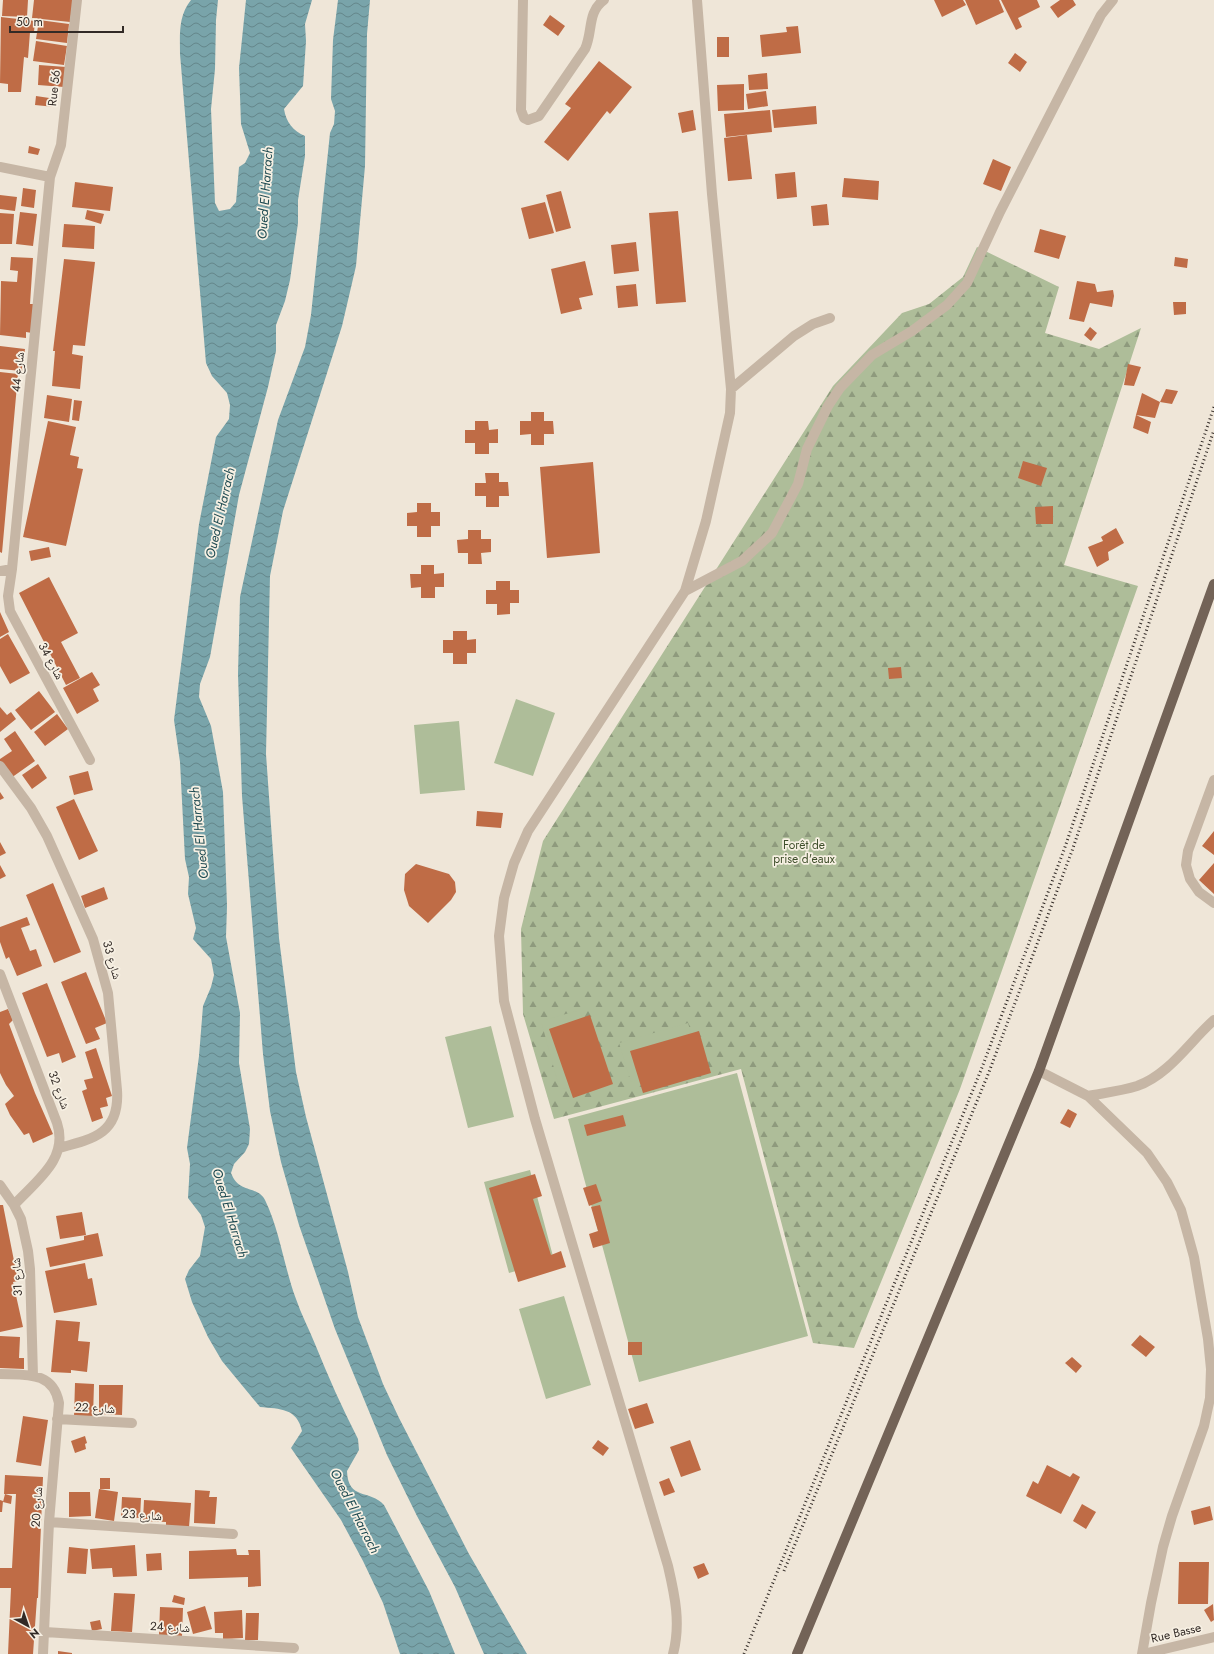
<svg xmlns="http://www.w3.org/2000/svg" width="1214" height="1654" font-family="Jost,'Noto Naskh Arabic',sans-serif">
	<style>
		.forest { fill: url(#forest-firs) }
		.garden { fill: #aebd99 }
		.water { fill: url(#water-waves) }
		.building { fill: #bf6c46 }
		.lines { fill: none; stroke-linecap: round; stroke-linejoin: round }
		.minor { stroke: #c6b6a5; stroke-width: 10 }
		.primary { stroke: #736357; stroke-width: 10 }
		.rail { stroke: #322a26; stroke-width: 3; stroke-dasharray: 1 3; stroke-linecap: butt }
		.labels { text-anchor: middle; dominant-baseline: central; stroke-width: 3.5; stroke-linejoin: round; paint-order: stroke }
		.street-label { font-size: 12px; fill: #322a26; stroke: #f7f0e3 }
		.park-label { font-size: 12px; fill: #3f4f2b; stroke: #f7f0e3 }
		.water-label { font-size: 13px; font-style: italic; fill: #1e4a51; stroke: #f7f0e3 }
	</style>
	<defs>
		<pattern id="forest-firs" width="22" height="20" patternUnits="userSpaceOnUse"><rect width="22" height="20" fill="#aebd99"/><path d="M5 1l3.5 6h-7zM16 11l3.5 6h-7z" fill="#8e9a7d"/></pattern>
		<pattern id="water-waves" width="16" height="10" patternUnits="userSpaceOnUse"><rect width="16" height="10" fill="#79a4aa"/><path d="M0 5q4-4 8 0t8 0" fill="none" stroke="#64868a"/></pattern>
	</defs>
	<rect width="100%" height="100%" fill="#efe6d8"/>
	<path class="forest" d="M977,247l82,40 -14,46 54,16 42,-21 -77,237 74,21 -178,503 -106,259 -41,-5 -72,-274 -187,50 -31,-105 -2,-85 22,-88 290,-455 69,-73 27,-9 34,-27z"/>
	<path class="garden" d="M516,699l39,14 -22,63 -39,-13z
		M459,721l6,69 -45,4 -6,-69z
		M580,1010l19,69 -39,11 -19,-69z
		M688,1023l12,39 -69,20 -12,-39z
		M491,1026l23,91 -46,11 -23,-91z
		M737,1073l71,263 -169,46 -71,-263z
		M530,1170l24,90 -45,13 -25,-91z
		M564,1296l27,89 -45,14 -27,-90z"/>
	<path class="water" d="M191,0h27l-2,20 -1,49 -4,40 4,94 4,8 11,-2 6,-7 3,-35 6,-4 5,-10 -9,-29 -2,-56 7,-68h66l-7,24 1,17 -3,45 -19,23c2,13 9,22 21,27v20l-7,44v23l-8,57 -5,21 -9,24v26l-8,36 -29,108 -29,162 -10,27 -1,13 12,29 12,66 4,114 -1,31 14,76 -1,50 11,66 -1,15 -4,8 -11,12 -3,9c8,21 26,12 34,27 15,31 19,67 31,99 5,15 13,30 19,45 13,32 27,64 43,95l1,11 -12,21c1,30 23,18 37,34l45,86 26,63h-55l-17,-51 -20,-42 -22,-41 -50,-72 11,-17c-5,-23 -22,-22 -42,-24l-38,-46 -14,-24 -16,-35 -7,-23 4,-9 11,-14 5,-29 -4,-12 -13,-17 2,-34 -3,-16 12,-92 4,-50 8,-19 3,-12 -3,-16 -18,-20 3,-11 -8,-34 1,-17 -4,-18 -5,-97 -6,-42 25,-196 17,-87 13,-18 1,-14 -3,-12 -15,-17 -6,-13 -26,-309c0,-19 -2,-38 11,-54z
		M338,0h32l-3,34 -2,132 -9,100 -14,60 -59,185 -13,65 -4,178 13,184 17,134 10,45 42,155 10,45 25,67 16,34 70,136 58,100h-43l-29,-67 -38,-71 -30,-61 -52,-126 -36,-104 -18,-63 -11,-51 -7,-57 -21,-258 -4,-122 2,-77 38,-177 27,-73 6,-32 19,-182 4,-9 1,-13 -4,-12 2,-59z"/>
	<path class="building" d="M3,0h25l-1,17 -25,-1z
		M34,0h39l-3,22 -38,-4z
		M934,0h29l3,5 -24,12z
		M965,0h34l5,12 -28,13z
		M1001,0h36l3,7 -22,11 4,9 -6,3z
		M1060,0h13l3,5 -18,13 -8,-11z
		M550,15l15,11 -7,10 -15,-11z
		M1,17l34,4 -1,11h-4l-2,26 -4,-1 -3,35h-13v-8l-8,-1z
		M39,20l30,4 -2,19 -31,-4z
		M798,26l3,27 -39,4 -2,-22 27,-3 -1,-5z
		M717,37h12v20h-12z
		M36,41l31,5 -3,19 -31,-4z
		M1015,53l12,9 -7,10 -12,-9z
		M599,61l33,26 -22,27 -3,-3 -39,50 -24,-19 27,-34 -6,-4z
		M39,65l27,2 -2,20 -26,-2z
		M767,73l1,16 -19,1 -1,-15z
		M744,84v26l-26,1 -1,-26z
		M766,91l2,15 -20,3 -2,-15z
		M36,96l20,3 -1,8 -20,-2z
		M816,106l1,18 -43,4 -2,-18z
		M693,110l3,20 -14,3 -4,-20z
		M770,110l2,22 -46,5 -2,-23z
		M747,135l5,44 -24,2 -4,-43z
		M29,146l11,3 -2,6 -10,-2z
		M993,159l18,8 -10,24 -18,-7z
		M795,172l2,25 -20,2 -2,-25z
		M844,178l35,3 -1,19 -36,-3z
		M75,182l38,5 -3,24 -38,-4z
		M23,188l13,2 -2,18 -13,-2z
		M561,191l10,37 -15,4 -10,-37z
		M0,195l17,2 -2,14 -15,-2z
		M545,202l9,31 -25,6 -8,-31z
		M827,204l2,21 -16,1 -2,-20z
		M87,210l17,4 -3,10 -16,-5z
		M678,211l8,91 -30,2 -7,-91z
		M20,212l17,2 -4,32 -17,-2z
		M0,213l14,1 -2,30h-12z
		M64,224l31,2 -1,23 -32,-2z
		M1040,229l26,7 -7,23 -25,-7z
		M636,242l3,29 -25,3 -3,-29z
		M11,257l22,1 -3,46h4l-2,29 -6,-1v6l-26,-3 1,-54 16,1 1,-11 -8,-1z
		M1175,257l13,2 -1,9 -13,-2z
		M64,259l31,3 -10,84 -12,-1 -1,9 11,2 -3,33 -28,-3 3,-35h-2z
		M585,261l8,34 -14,3 3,11 -21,5 -10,-45z
		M1077,281l18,3 2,8 16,-2 1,6 -2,11 -22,-4 -6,19 -15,-3z
		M636,284l2,22 -20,2 -2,-22z
		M1173,302h13v12l-12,1z
		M1090,327l7,6 -6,8 -7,-6z
		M0,346l25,3 -3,22 -22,-2z
		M1128,364l13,3 -7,19 -10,-1z
		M0,372l18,2 -16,179 -2,-1z
		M1166,389l12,2 -6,13 -12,-2z
		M1142,393l18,9 -5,16 -19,-3z
		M47,395l25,4 -3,23 -25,-4z
		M74,400l8,1 -3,20 -7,-1z
		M531,412h13v9h9l1,13h-10v11h-13v-11l-11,1v-14h11z
		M1136,415l15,7 -3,12 -15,-6z
		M48,421l28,6 -6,28 9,2 -2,11 6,1 -17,77 -43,-9z
		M475,421h13l1,9 9,-1v14h-9v11h-14v-11h-10v-13h10z
		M1023,461l24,7 -6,18 -23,-8z
		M593,462l7,91 -53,5 -7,-91z
		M485,473h14v9h9l1,14h-10v11h-13v-11h-11v-13h11z
		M417,503h14v9h9v14h-9v11h-14v-11h-10v-13l10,-1z
		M1053,506v18h-17l-1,-17z
		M1116,528l8,15 -16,9 1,8 -12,7 -9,-20 15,-6 -2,-4z
		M468,530h13v9h10v13l-10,1 1,11h-14v-11h-10l-1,-13 11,-1z
		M49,547l2,10 -20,4 -2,-10z
		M421,565h13v9l10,-1v14h-9v11h-14v-11l-10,1 -1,-14h11z
		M49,577l29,56 -17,9 19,36 -14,7 -47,-92z
		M496,581h14v9h9v13h-9v11l-13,1v-11h-11v-14h10z
		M0,612l9,20 -9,5z
		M453,631h14v9l9,-1v14h-9v11h-14v-11h-10v-13h10z
		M8,634l22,39 -20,11 -10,-18v-27z
		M901,667l1,11 -13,1 -1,-11z
		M92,672l8,13 -7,4 6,12 -22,13 -14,-26z
		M39,691l16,21 -24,18 -16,-20z
		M0,707l7,8 4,-3 5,7 -16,13z
		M57,714l11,15 -23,17 -11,-14z
		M15,731l20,30 -24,17 -11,-16v-3l12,-8 -8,-12z
		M38,764l9,14 -15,11 -10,-14z
		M88,771l5,19 -19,5 -5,-19z
		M0,792l4,6 -4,2z
		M74,799l24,52 -19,9 -23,-53z
		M477,811l26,2 -2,15 -25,-2z
		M1214,831v24l-12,-9z
		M0,842l6,11 -6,3z
		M1214,863v31l-15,-14z
		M416,864l33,10 6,8 1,10 -5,8 -23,23 -19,-17 -5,-16 1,-16z
		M0,865l6,11 -6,3z
		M53,883l28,69 -27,11 -28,-68z
		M104,887l4,12 -23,9 -4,-12z
		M27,917l3,8 -9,3 9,23 6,-2 6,17 -25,10 -8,-19 -3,2 -6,-17v-15z
		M86,972l21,51 -12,5 5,11 -14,5 -25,-62z
		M47,983l29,74 -14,6 -3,-10 -12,4 -25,-64z
		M8,1009l5,11 -4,4 26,69 18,41 -20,9 -4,-10 -5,2 -14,-20 -5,-11 9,-8 -8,-11 -6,-12v-61z
		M590,1015l23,69 -40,14 -24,-69z
		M699,1031l12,42 -68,20 -13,-42z
		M96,1048l16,48 -6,2 2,8 -8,2 3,10 -11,4 -10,-31 5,-2 -3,-9 9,-2 -8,-26z
		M1068,1109l9,5 -7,14 -10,-5z
		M623,1115l3,11 -39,10 -3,-11z
		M535,1174l7,22 -9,3 18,56 10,-4 5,16 -48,15 -29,-94z
		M596,1184l6,17 -13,5 -6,-18z
		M0,1205h3l15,76 -5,1 10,45 -23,5z
		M600,1205l10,38 -17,5 -4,-14 9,-3 -7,-24z
		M82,1212l4,23 -26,4 -4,-23z
		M98,1233l5,23 -53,11 -4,-19 38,-8v-4z
		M85,1263l3,16 4,-1 5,27 -43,8 -9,-42z
		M56,1320l24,2 -2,19 12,1 -3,30 -16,-2v3l-20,-1z
		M1140,1335l15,12 -9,10 -15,-12z
		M0,1336l20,1 -1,21h5v11l-24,-1z
		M628,1342h14v13h-14z
		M1072,1357l10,9 -6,7 -11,-10z
		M75,1383l19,1 -1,33h-19z
		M99,1385h24l-1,30 -23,-1z
		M647,1403l7,20 -19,6 -7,-20z
		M23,1416l25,4 -7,46 -25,-4z
		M85,1436l2,7 -2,1 1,5 -11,4 -4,-12z
		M598,1440l11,8 -6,8 -11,-8z
		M690,1440l11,30 -20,7 -11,-30z
		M1047,1465l23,12 3,-4 7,4 -19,37 -35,-18 7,-15 5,3z
		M5,1475l38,2 -5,121h-1l-4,56h-25l3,-66h-11v-20h12l4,-74h-12z
		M100,1478h10v11h-10z
		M669,1478l6,14 -11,4 -5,-14z
		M99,1489l19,3 -4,29 -19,-3z
		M195,1490l15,1 -1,6h8l-2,27 -21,-1z
		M69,1492h21l1,24 -22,1z
		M5,1494l7,2 -1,8 -8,-2z
		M122,1497l19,1 -1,20 -19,-1z
		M0,1500l3,1 -1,11h-2z
		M144,1500l47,3 -2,24 -23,-1v-4l-23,-1z
		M1082,1504l14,8 -10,17 -13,-8z
		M1210,1506l3,14 -19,5 -3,-14z
		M135,1545l2,31 -24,1 -1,-9 -20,1 -2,-20z
		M69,1547l19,2 -2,25 -19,-1z
		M236,1549l1,6h12l-1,-5h12l1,36 -13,1v-10l-59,2v-28z
		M161,1553l1,17 -15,1 -1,-17z
		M1179,1562h30l-1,42h-30z
		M704,1563l5,11 -11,5 -5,-12z
		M114,1593l21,1 -3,38 -21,-1z
		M174,1595l11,3 -1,7 -12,-3z
		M1213,1604l1,16 -3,2 -7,-12z
		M205,1606l7,23 -19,5 -6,-22z
		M160,1607l23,1 -1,28 -23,-1z
		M242,1610l1,28 -20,1v-6h-8l-1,-21z
		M246,1613h13l-1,27h-13z
		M100,1620l2,9 -10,2 -2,-9z
		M58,1651l14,2v1h-14z"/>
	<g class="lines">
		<path class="minor" d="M77,0l-16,145 -11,32 -38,392 -4,27 2,15 80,149
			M523,0l-2,110 3,8 4,2 11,-4 46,-67c8,-17 2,-37 19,-49
			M0,167l50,10
			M731,389l63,-53 19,-12 17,-6
			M0,571l12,-2
			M685,591l57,-30 30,-28 26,-49 9,-35 21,-43 12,-18 32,-33 40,-24 35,-26 20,-22 33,-71 101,-197 12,-15
			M0,766l31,42 16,28 46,103 15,54 9,97c3,43 -23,49 -58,58
			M1214,780l-26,71 -2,14 4,14 9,13 15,11
			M0,974l57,149c12,36 -21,58 -43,82
			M1039,1071l49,25 59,57 20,29 14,28 13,47 14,82 3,30 -1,29 -6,28 -32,90 -9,31 -12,56 -9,51
			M1088,1096c16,-3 33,-5 49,-10 32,-11 53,-45 77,-66
			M0,1185l14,20 7,14 7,32 2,18 3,107
			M0,1374c26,1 53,-3 59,29l-10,119 -6,132
			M57,1419l75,4
			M49,1522l184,12
			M45,1632l249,16
			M673,1654c8,-30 2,-58 -5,-88l-133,-447 -31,-118 -5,-65 5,-38 10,-35 14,-32 157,-240 21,-70 24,-108 1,-24 -19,-195 -15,-194
			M1143,1654l71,-17"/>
		<path class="primary" d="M797,1654l242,-583 175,-487"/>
		<path class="rail" d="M784,1571l205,-499 83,-221 142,-421
			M744,1654l237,-584 83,-220 150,-443"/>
	</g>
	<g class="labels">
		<g class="street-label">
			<text transform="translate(54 88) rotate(-84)">Rue 56</text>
			<text transform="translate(18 372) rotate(-84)">شارع 44</text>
			<text transform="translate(51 661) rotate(62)">شارع 34</text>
			<text transform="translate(112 960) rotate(74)">شارع 33</text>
			<text transform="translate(59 1090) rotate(69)">شارع 32</text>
			<text transform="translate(17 1277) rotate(-93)">شارع 31</text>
			<text transform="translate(95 1408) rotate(3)">شارع 22</text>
			<text transform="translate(37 1507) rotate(-86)">شارع 20</text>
			<text transform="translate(142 1515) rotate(4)">شارع 23</text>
			<text transform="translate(170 1627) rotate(3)">شارع 24</text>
			<text transform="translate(1176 1633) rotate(-13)">Rue Basse</text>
		</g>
		<g class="park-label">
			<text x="804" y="845">Forêt de<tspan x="804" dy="14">prise d'eaux</tspan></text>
		</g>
		<g class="water-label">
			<text transform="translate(265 193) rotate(-86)">Oued El Harrach</text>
			<text transform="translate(220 513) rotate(-77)">Oued El Harrach</text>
			<text transform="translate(199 833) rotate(-96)">Oued El Harrach</text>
			<text transform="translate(230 1213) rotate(73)">Oued El Harrach</text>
			<text transform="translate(355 1511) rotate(63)">Oued El Harrach</text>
		</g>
	</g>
	<g transform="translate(28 1626) rotate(140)" stroke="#f7f0e3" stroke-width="3" paint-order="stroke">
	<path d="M0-3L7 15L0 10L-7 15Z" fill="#322a26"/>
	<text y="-6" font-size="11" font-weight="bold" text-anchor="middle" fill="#322a26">N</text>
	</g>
	<path d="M10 26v6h113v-6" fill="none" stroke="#322a26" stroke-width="2"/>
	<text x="16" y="26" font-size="12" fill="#322a26" stroke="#f7f0e3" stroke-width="3" paint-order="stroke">50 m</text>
</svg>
